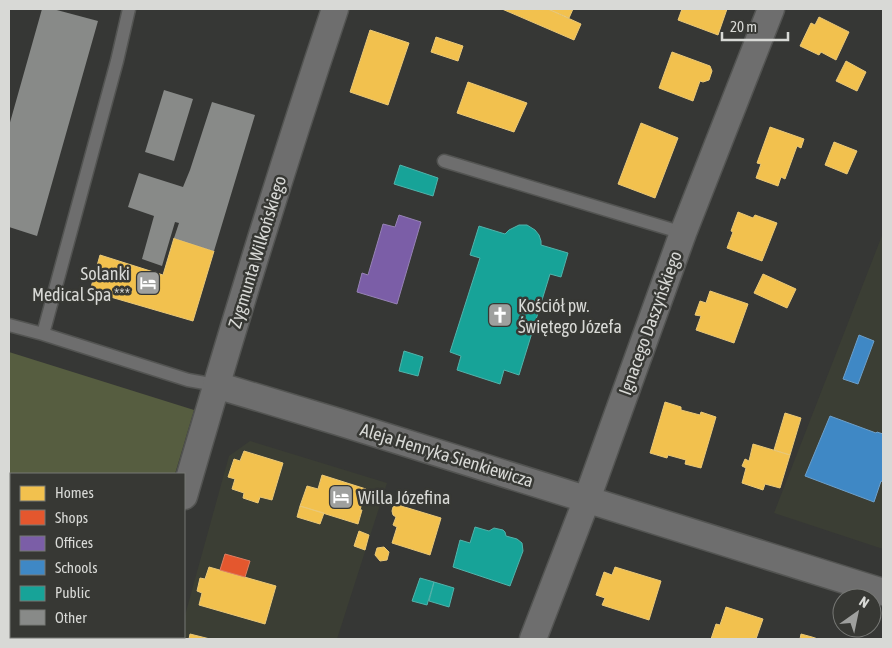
<svg xmlns="http://www.w3.org/2000/svg" width="892" height="648" font-family="'Asap Condensed',sans-serif">
	<style>
		.built { fill: #3b3e34 }
		.green { fill: #565d40 }
		.homes { fill: #f2c14e; stroke: #eac877 }
		.shops { fill: #e4572e; stroke: #e07e60 }
		.offices { fill: #7b5ea7; stroke: #9783b5 }
		.schools { fill: #3f88c5; stroke: #6da0ca }
		.public { fill: #17a398; stroke: #51b3ab }
		.building { fill: #888a88 }
		.lines { fill: none; stroke-linecap: round; stroke-linejoin: round }
		.service-casing { stroke: #535452; stroke-width: 15 }
		.minor-casing { stroke: #535452; stroke-width: 29 }
		.service { stroke: #6e6e6e; stroke-width: 12 }
		.minor { stroke: #6e6e6e; stroke-width: 26 }
		.labels { text-anchor: middle; dominant-baseline: central; stroke-width: 5; stroke-linejoin: round; paint-order: stroke }
		.street-label { font-size: 18px; fill: #d8d9d6; stroke: #373834 }
		.poi-label { font-size: 18px; fill: #d8d9d6; stroke: #373834; text-anchor: start }
	</style>
	<rect width="100%" height="100%" fill="#363735"/>
	<path class="built" d="M883,233v316l-109,-36z
		M250,441l137,42 -50,156h-159l1,-2h5v-18l45,-163z"/>
	<path class="green" d="M9,352l185,58 -19,64h-164v163h117l-1,2h-118z"/>
	<path class="homes" d="M502,9h46l33,15 -7,16z
		M548,9h25l-4,9z
		M682,9h45l-9,26 -40,-15z
		M819,17l30,15 -13,28 -15,-8 -2,3 -19,-9 11,-23 4,2z
		M370,30l39,13 -21,62 -38,-13z
		M436,37l27,9 -5,15 -27,-9z
		M672,52l38,14 2,5 -3,9 -6,2 -3,-1 -7,20 -34,-13z
		M846,61l20,11 -9,19 -21,-10z
		M468,82l59,21 -13,29 -57,-19z
		M641,123l37,15 -23,60 -37,-14z
		M770,127l34,12 -3,9 -4,-2 -12,33 -4,-2 -3,9 -22,-8 5,-14 -4,-1z
		M834,142l23,9 -10,23 -22,-9z
		M738,212l15,6 2,-3 22,8 -15,38 -35,-13 6,-16 -2,-1z
		M174,238l40,13 -21,70 -103,-30 10,-36 63,20z
		M763,274l33,15 -9,19 -33,-15z
		M710,291l38,13 -14,39 -38,-13 5,-14 -6,-1 5,-14 6,2z
		M665,402l16,5v3l19,5 1,-3 15,5 -15,51 -16,-4 1,-4 -18,-5 -1,3 -17,-5z
		M785,413l16,5 -11,37 -16,-5z
		M753,444l37,11 -10,33 -15,-4 -2,6 -21,-7 4,-15 -4,-2 3,-7 4,2z
		M244,451l39,12 -11,37 -12,-3 -2,6 -15,-5 1,-5 -12,-4 3,-10 -7,-2 6,-18 6,2z
		M322,475l44,14 -6,21h2l-4,14 -58,-18 7,-20 11,3z
		M398,505l43,13 -11,37 -38,-12 5,-16 -4,-2 3,-8 -3,-2 -1,-4 1,-4z
		M300,506l24,7 -4,11 -23,-7z
		M359,531l10,4 -4,15 -11,-4z
		M384,547l5,5 -2,8 -7,1 -5,-6 2,-7z
		M209,567l67,19 -11,38 -66,-19 3,-12 -5,-2 3,-13 5,1z
		M615,567l46,14 -12,39 -47,-15 3,-7 -9,-3 8,-23 8,3z
		M726,607l37,12 -7,20h-45l5,-15 4,1z
		M190,634l20,5h-21z
		M801,634l11,3 6,2h-18z"/>
	<path class="shops" d="M225,554l25,7 -5,16 -25,-7z"/>
	<path class="offices" d="M399,215l22,7 -24,82 -40,-12 5,-19 6,2 15,-51 12,3z"/>
	<path class="schools" d="M859,335l15,6 -16,43 -15,-5z
		M830,416l46,17 1,-1 6,2v48l-2,-1 -7,21 -69,-26z"/>
	<path class="public" d="M400,165l38,13 -5,18 -39,-12z
		M519,225h8l8,5 4,5 2,6v4l27,8 -7,24 -11,-3 -31,101 -15,-5 -4,14 -43,-14 4,-14 -11,-4 30,-94 -10,-3 9,-29 26,8 4,-4z
		M404,351l19,6 -5,19 -19,-5z
		M475,527l14,4 5,-3 9,2 2,2 1,4 11,3 5,4 1,8 -13,35 -57,-19 7,-27 10,3z
		M420,578l14,4 -7,23 -15,-4z
		M434,582l20,6 -5,19 -20,-6z"/>
	<path class="building" d="M42,9h11l45,12 -61,215 -28,-9v-101z
		M164,90l29,9 -19,62 -29,-9z
		M212,102l43,13 -41,136 -40,-13 5,-15 -4,-1 -13,44 -20,-7 12,-43 -26,-9 11,-34 44,14 7,-17z"/>
	<g class="lines">
		<defs>
			<path id="service" d="M444,161l239,72
				M9,325l34,9 145,46 28,5
				M43,334l74,-273 12,-52"/>
			<path id="minor" d="M216,385l123,37 544,170
				M184,496c47,-163 97,-326 151,-487
				M143,639v-2
				M533,639l54,-140 96,-266 88,-224"/>
		</defs>
		<use href="#service" class="service-casing"/>
		<use href="#minor" class="minor-casing"/>
		<use href="#service" class="service"/>
		<use href="#minor" class="minor"/>
	</g>
	<defs>
		<symbol id="hotel-square" viewBox="-11 -11 22 22"><rect x="-9" y="-9" width="18" height="18" rx="4" fill="#9fa09e" stroke="#373834"/><path d="M-6-4.5h1.5V1H6V5H4.5V3h-9V5H-6ZM-4 0a1.8 1.8 0 1 1 3.6 0ZM.5 0V-2.5h3Q6-2.5 6 0Z" fill="#fff"/></symbol>
		<symbol id="church-square" viewBox="-11 -11 22 22"><rect x="-9" y="-9" width="18" height="18" rx="4" fill="#9fa09e" stroke="#373834"/><path d="M-1.2-6h2.4v3.5h3.3v2.4h-3.3V6h-2.4V-.1h-3.3v-2.4h3.3Z" fill="#fff"/></symbol>
	</defs>
	<g fill-rule="evenodd">
		<use href="#hotel-square" x="134" y="269" width="28" height="28"/>
		<use href="#church-square" x="486" y="301" width="28" height="28"/>
		<use href="#hotel-square" x="327" y="483" width="28" height="28"/>
	</g>
	<g class="labels">
		<g class="street-label">
			<text transform="translate(257 252) rotate(-73)">Zygmunta Wilkońskiego</text>
			<text transform="translate(650 323) rotate(-70)">Ignacego Daszyńskiego</text>
			<text transform="translate(447 455) rotate(17)">Aleja Henryka Sienkiewicza</text>
		</g>
		<g class="poi-label">
			<text x="130" y="273" text-anchor="end">Solanki<tspan x="130" dy="21">Medical Spa ***</tspan></text>
			<text x="518" y="305">Kościół pw.<tspan x="518" dy="21">Świętego Józefa</tspan></text>
			<text x="358" y="497">Willa Józefina</text>
		</g>
	</g>
	<rect width="892" height="648" fill="none" stroke="#d8d9d6" stroke-width="20"/>
	<rect x="10" y="473" width="175" height="165" fill="#373834" stroke="#777875"/>
	<rect x="20" y="486" width="25" height="15" fill="#f2c14e" stroke="#777875"/>
	<text x="55" y="498" font-size="15" fill="#d8d9d6">Homes</text>
	<rect x="20" y="510" width="25" height="15" fill="#e4572e" stroke="#777875"/>
	<text x="55" y="523" font-size="15" fill="#d8d9d6">Shops</text>
	<rect x="20" y="536" width="25" height="15" fill="#7b5ea7" stroke="#777875"/>
	<text x="55" y="548" font-size="15" fill="#d8d9d6">Offices</text>
	<rect x="20" y="560" width="25" height="15" fill="#3f88c5" stroke="#777875"/>
	<text x="55" y="573" font-size="15" fill="#d8d9d6">Schools</text>
	<rect x="20" y="586" width="25" height="15" fill="#17a398" stroke="#777875"/>
	<text x="55" y="598" font-size="15" fill="#d8d9d6">Public</text>
	<rect x="20" y="610" width="25" height="15" fill="#888a88" stroke="#777875"/>
	<text x="55" y="623" font-size="15" fill="#d8d9d6">Other</text>
	<g transform="translate(857 613) rotate(33)"><circle r="24" fill="#373834" stroke="#777875"/>
	<path d="M0-4L9 19L0 12L-9 19Z" fill="#9fa09e"/>
	<text y="-8" font-size="14" font-weight="bold" text-anchor="middle" fill="#d8d9d6">N</text>
	</g>
	<path d="M722 32v8h66v-8" fill="none" stroke="#d8d9d6" stroke-width="2.5"/>
	<text x="730" y="32" font-size="15" fill="#d8d9d6" stroke="#373834" stroke-width="4" paint-order="stroke">20 m</text>
</svg>
